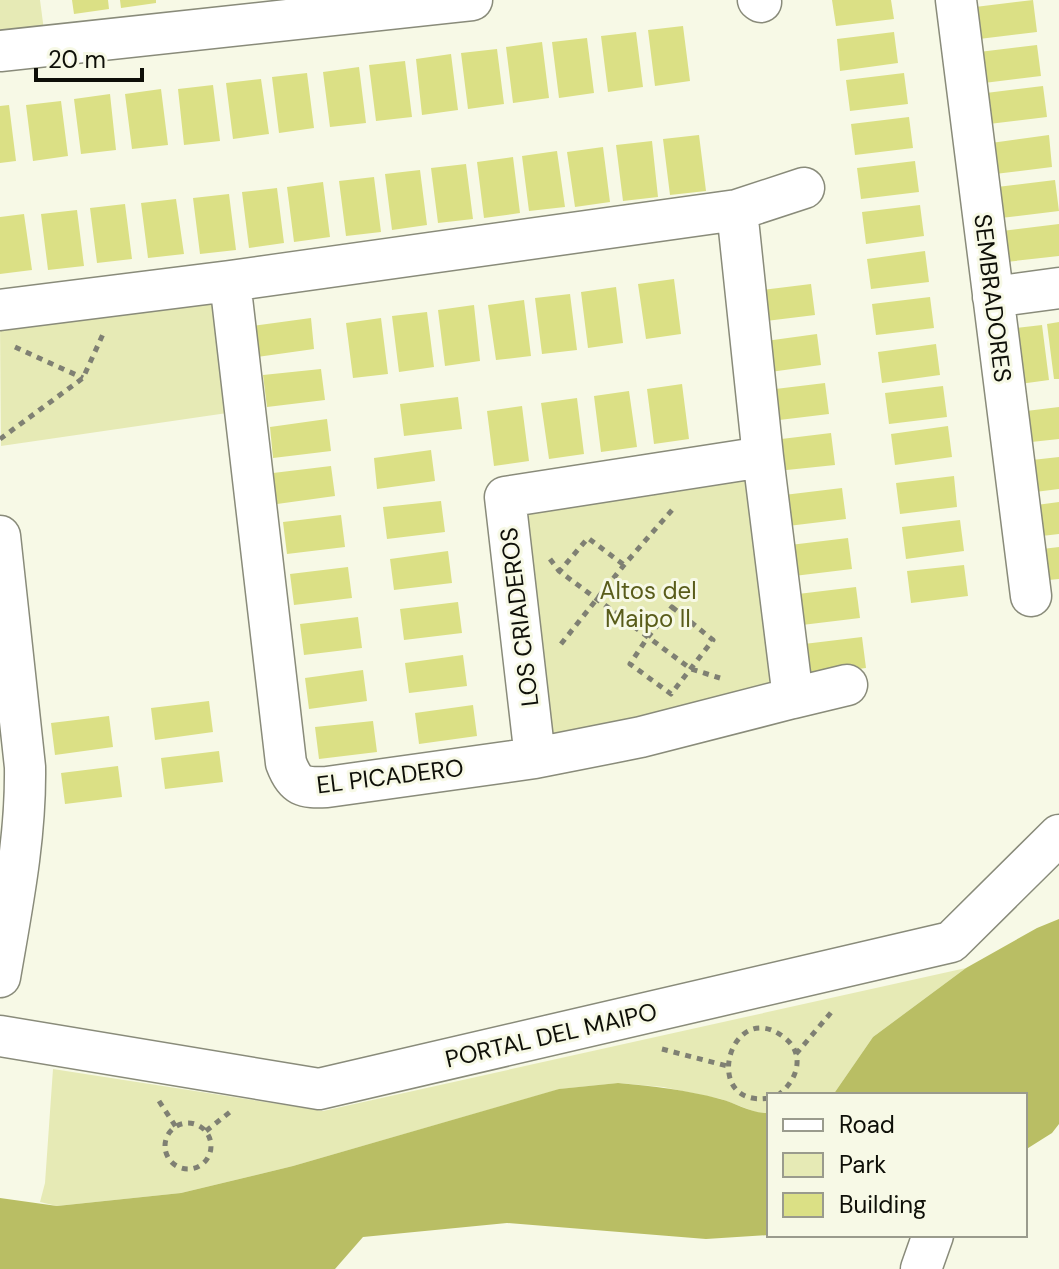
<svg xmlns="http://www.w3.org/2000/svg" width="1059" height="1269" font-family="'DM Sans',sans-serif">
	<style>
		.green { fill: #e6eab5 }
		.forest { fill: #b9be64 }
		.building { fill: #dbe085 }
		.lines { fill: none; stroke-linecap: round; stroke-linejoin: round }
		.minor-casing { stroke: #898b7a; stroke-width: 43 }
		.path { stroke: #7f8073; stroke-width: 5; stroke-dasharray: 6 6; stroke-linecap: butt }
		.minor { stroke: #fff; stroke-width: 40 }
		.labels { text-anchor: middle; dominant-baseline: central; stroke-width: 6; stroke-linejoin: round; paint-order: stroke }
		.street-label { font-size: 24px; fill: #0e0f08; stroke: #f7f9e6 }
		.park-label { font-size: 24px; fill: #595c1a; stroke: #f7f9e6 }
	</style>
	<rect width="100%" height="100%" fill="#f7f9e6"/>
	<path class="green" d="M0,0h40l5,38 -45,6z
		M221,293l13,119 -233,34 -1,-125z
		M749,476l27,210 -227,53 -27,-229z
		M966,968l-93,69 -40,58h-64v18l-8,1 -40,-15 -58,-12 -45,-4 -58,6 -267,77 -112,27 -124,13 -17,-4 5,-19 8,-114 270,42z"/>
	<path class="forest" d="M1059,919v205l-7,9 -27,17v-55h-192l40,-58 93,-69 71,-40z
		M618,1083c34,3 69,7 102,16 16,4 32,15 49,14v122l-63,4 -199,-16 -144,14 -28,32h-335v-71l57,8 124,-13 112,-27 266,-77z"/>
	<path class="building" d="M72,0h36l1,9 -35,5z
		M120,0h36v3l-35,5z
		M832,0h59l3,19 -58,7z
		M1033,0l4,32 -58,7 -4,-32z
		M683,26l7,55 -35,5 -7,-56z
		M636,32l7,55 -35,5 -7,-56z
		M894,32l4,31 -58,8 -3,-32z
		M587,38l7,55 -35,5 -7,-56z
		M542,42l7,56 -36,5 -7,-56z
		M1037,45l4,31 -57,7 -5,-31z
		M497,49l7,55 -36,5 -7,-56z
		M451,54l7,56 -36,5 -6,-56z
		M405,61l7,56 -36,4 -7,-56z
		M359,67l7,56 -36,4 -7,-55z
		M307,73l7,55 -35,5 -7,-56z
		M904,73l4,31 -58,7 -4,-31z
		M261,79l8,55 -36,5 -7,-56z
		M213,85l7,56 -36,4 -6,-56z
		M1043,86l4,31 -58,7 -3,-31z
		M161,89l7,56 -36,4 -7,-55z
		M110,94l6,56 -35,4 -7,-55z
		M61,101l7,55 -35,5 -7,-56z
		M9,105l7,56 -16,2v-57z
		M909,117l4,31 -58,7 -4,-31z
		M699,135l7,56 -36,4 -7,-56z
		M1049,135l3,32 -57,7 -4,-31z
		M652,141l6,56 -35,4 -7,-56z
		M603,147l7,55 -35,5 -8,-55z
		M557,151l8,56 -36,4 -7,-55z
		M513,157l7,56 -36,5 -7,-56z
		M915,161l4,31 -58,7 -4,-31z
		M466,164l7,55 -35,4 -7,-55z
		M420,170l7,55 -35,5 -7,-56z
		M374,177l7,55 -35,4 -7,-55z
		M1055,180l4,31 -58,7 -4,-31z
		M323,182l7,55 -36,5 -7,-55z
		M277,188l7,55 -35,5 -7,-56z
		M229,194l7,56 -36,4 -7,-56z
		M176,199l8,55 -36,4 -7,-55z
		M125,204l7,55 -35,4 -7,-55z
		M920,205l4,31 -58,8 -4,-32z
		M77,210l7,56 -36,4 -7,-56z
		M24,214l8,56 -32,4v-57z
		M1059,224v32l-53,6 -4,-31z
		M925,251l4,31 -58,7 -4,-30z
		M674,279l7,55 -35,5 -8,-55z
		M811,284l4,31 -58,7 -4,-31z
		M616,287l7,56 -35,5 -7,-56z
		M570,294l7,56 -35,4 -7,-56z
		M930,297l4,31 -58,7 -4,-31z
		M524,300l7,56 -35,4 -8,-55z
		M474,305l6,56 -35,5 -7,-56z
		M427,312l7,55 -35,5 -7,-56z
		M311,318l3,31 -57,8 -4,-31z
		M381,318l7,56 -35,4 -7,-55z
		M1059,322v57h-5l-7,-55z
		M1042,325l7,55 -36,5 -6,-56z
		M817,334l4,31 -58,8 -4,-31z
		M936,344l4,31 -58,8 -4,-31z
		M321,369l4,31 -58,7 -4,-32z
		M825,383l4,31 -58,7 -4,-31z
		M682,384l7,55 -35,5 -7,-55z
		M943,386l4,31 -58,7 -4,-31z
		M629,391l8,56 -36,5 -7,-56z
		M458,397l4,32 -58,7 -4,-32z
		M577,398l7,56 -35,5 -8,-56z
		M522,406l7,55 -35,5 -7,-55z
		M1059,407v32l-37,4 -4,-31z
		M327,419l4,32 -58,7 -3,-31z
		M948,426l4,31 -57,8 -4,-31z
		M831,433l4,32 -58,6 -4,-31z
		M431,450l4,31 -58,8 -3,-31z
		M1059,457v32l-32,4 -4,-32z
		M331,466l4,30 -58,8 -4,-31z
		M954,476l3,31 -57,7 -4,-31z
		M842,488l4,31 -58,7 -4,-31z
		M441,501l4,31 -58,7 -4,-32z
		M1059,502v32l-26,3 -4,-31z
		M341,515l4,32 -58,7 -4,-32z
		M960,520l4,31 -58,8 -4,-32z
		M848,538l4,31 -58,7 -4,-31z
		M1059,547v32l-21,2 -4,-31z
		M448,551l4,32 -58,7 -4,-31z
		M964,565l4,31 -57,7 -4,-32z
		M348,567l4,31 -58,7 -4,-31z
		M856,587l4,31 -58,7 -4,-31z
		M458,602l4,31 -58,7 -4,-31z
		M358,617l4,31 -58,7 -4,-31z
		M862,637l4,31 -58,7 -4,-31z
		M463,655l4,31 -58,7 -4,-30z
		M363,670l4,31 -58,8 -4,-31z
		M209,701l4,31 -58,8 -4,-32z
		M473,705l4,31 -58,8 -4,-31z
		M109,716l4,31 -58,8 -4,-32z
		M373,721l4,31 -58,7 -4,-32z
		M219,751l4,31 -58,7 -4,-31z
		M118,766l4,31 -57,7 -4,-31z"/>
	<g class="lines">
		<defs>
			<path id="minor" d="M758,0l3,2
				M956,0l75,596
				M0,51l472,-51
				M230,281l56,482c9,24 17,25 41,24l208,-29 106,-21 152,-39 -30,-241 -26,-247
				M993,297l66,-9
				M0,310l230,-29 507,-71 67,-22
				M0,536l25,231c1,71 -13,140 -25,210
				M793,698l54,-13
				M535,758l-30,-261 258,-40
				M0,1036l319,53 632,-147 108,-107
				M921,1269l12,-34"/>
		</defs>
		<use href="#minor" class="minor-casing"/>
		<path class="path" d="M15,347l68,31
			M0,439l83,-61 20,-44
			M550,559l9,12 132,98 29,9
			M558,573l30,-35 36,27
			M672,607l41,33 -42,54 -41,-30 18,-27z
			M561,644l63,-79 48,-55
			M662,1049l65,17
			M796,1054l38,-45
			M769,1098c-70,11 -39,-104 16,-60 21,17 12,43 -7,57
			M159,1101l17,26
			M165 1146a23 23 0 1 1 46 0a23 23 0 1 1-46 0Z
			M206,1131l24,-19"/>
		<use href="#minor" class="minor"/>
	</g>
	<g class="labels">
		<g class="street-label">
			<text transform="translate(993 298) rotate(83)">SEMBRADORES</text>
			<text transform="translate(519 617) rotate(-97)">LOS CRIADEROS</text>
			<text transform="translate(390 776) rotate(-7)">EL PICADERO</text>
			<text transform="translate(551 1035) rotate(-13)">PORTAL DEL MAIPO</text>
		</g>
		<g class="park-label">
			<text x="648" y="590">Altos del<tspan x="648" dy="28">Maipo II</tspan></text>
		</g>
	</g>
	<rect x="767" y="1093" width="260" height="144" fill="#f7f9e6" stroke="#9a9b8d" stroke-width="2"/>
	<rect x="783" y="1119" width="40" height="12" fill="#ffffff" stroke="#9a9b8d" stroke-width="2"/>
	<text x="839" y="1133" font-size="24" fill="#0e0f08">Road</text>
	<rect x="783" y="1153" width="40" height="24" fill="#e6eab5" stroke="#9a9b8d" stroke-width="2"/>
	<text x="839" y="1173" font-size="24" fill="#0e0f08">Park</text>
	<rect x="783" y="1193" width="40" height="24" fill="#dbe085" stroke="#9a9b8d" stroke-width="2"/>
	<text x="839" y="1213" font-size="24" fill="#0e0f08">Building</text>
	<path d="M36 68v12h106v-12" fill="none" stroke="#0e0f08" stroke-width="4"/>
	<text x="48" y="68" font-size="24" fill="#0e0f08" stroke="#f7f9e6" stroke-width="6" paint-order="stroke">20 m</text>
</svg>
